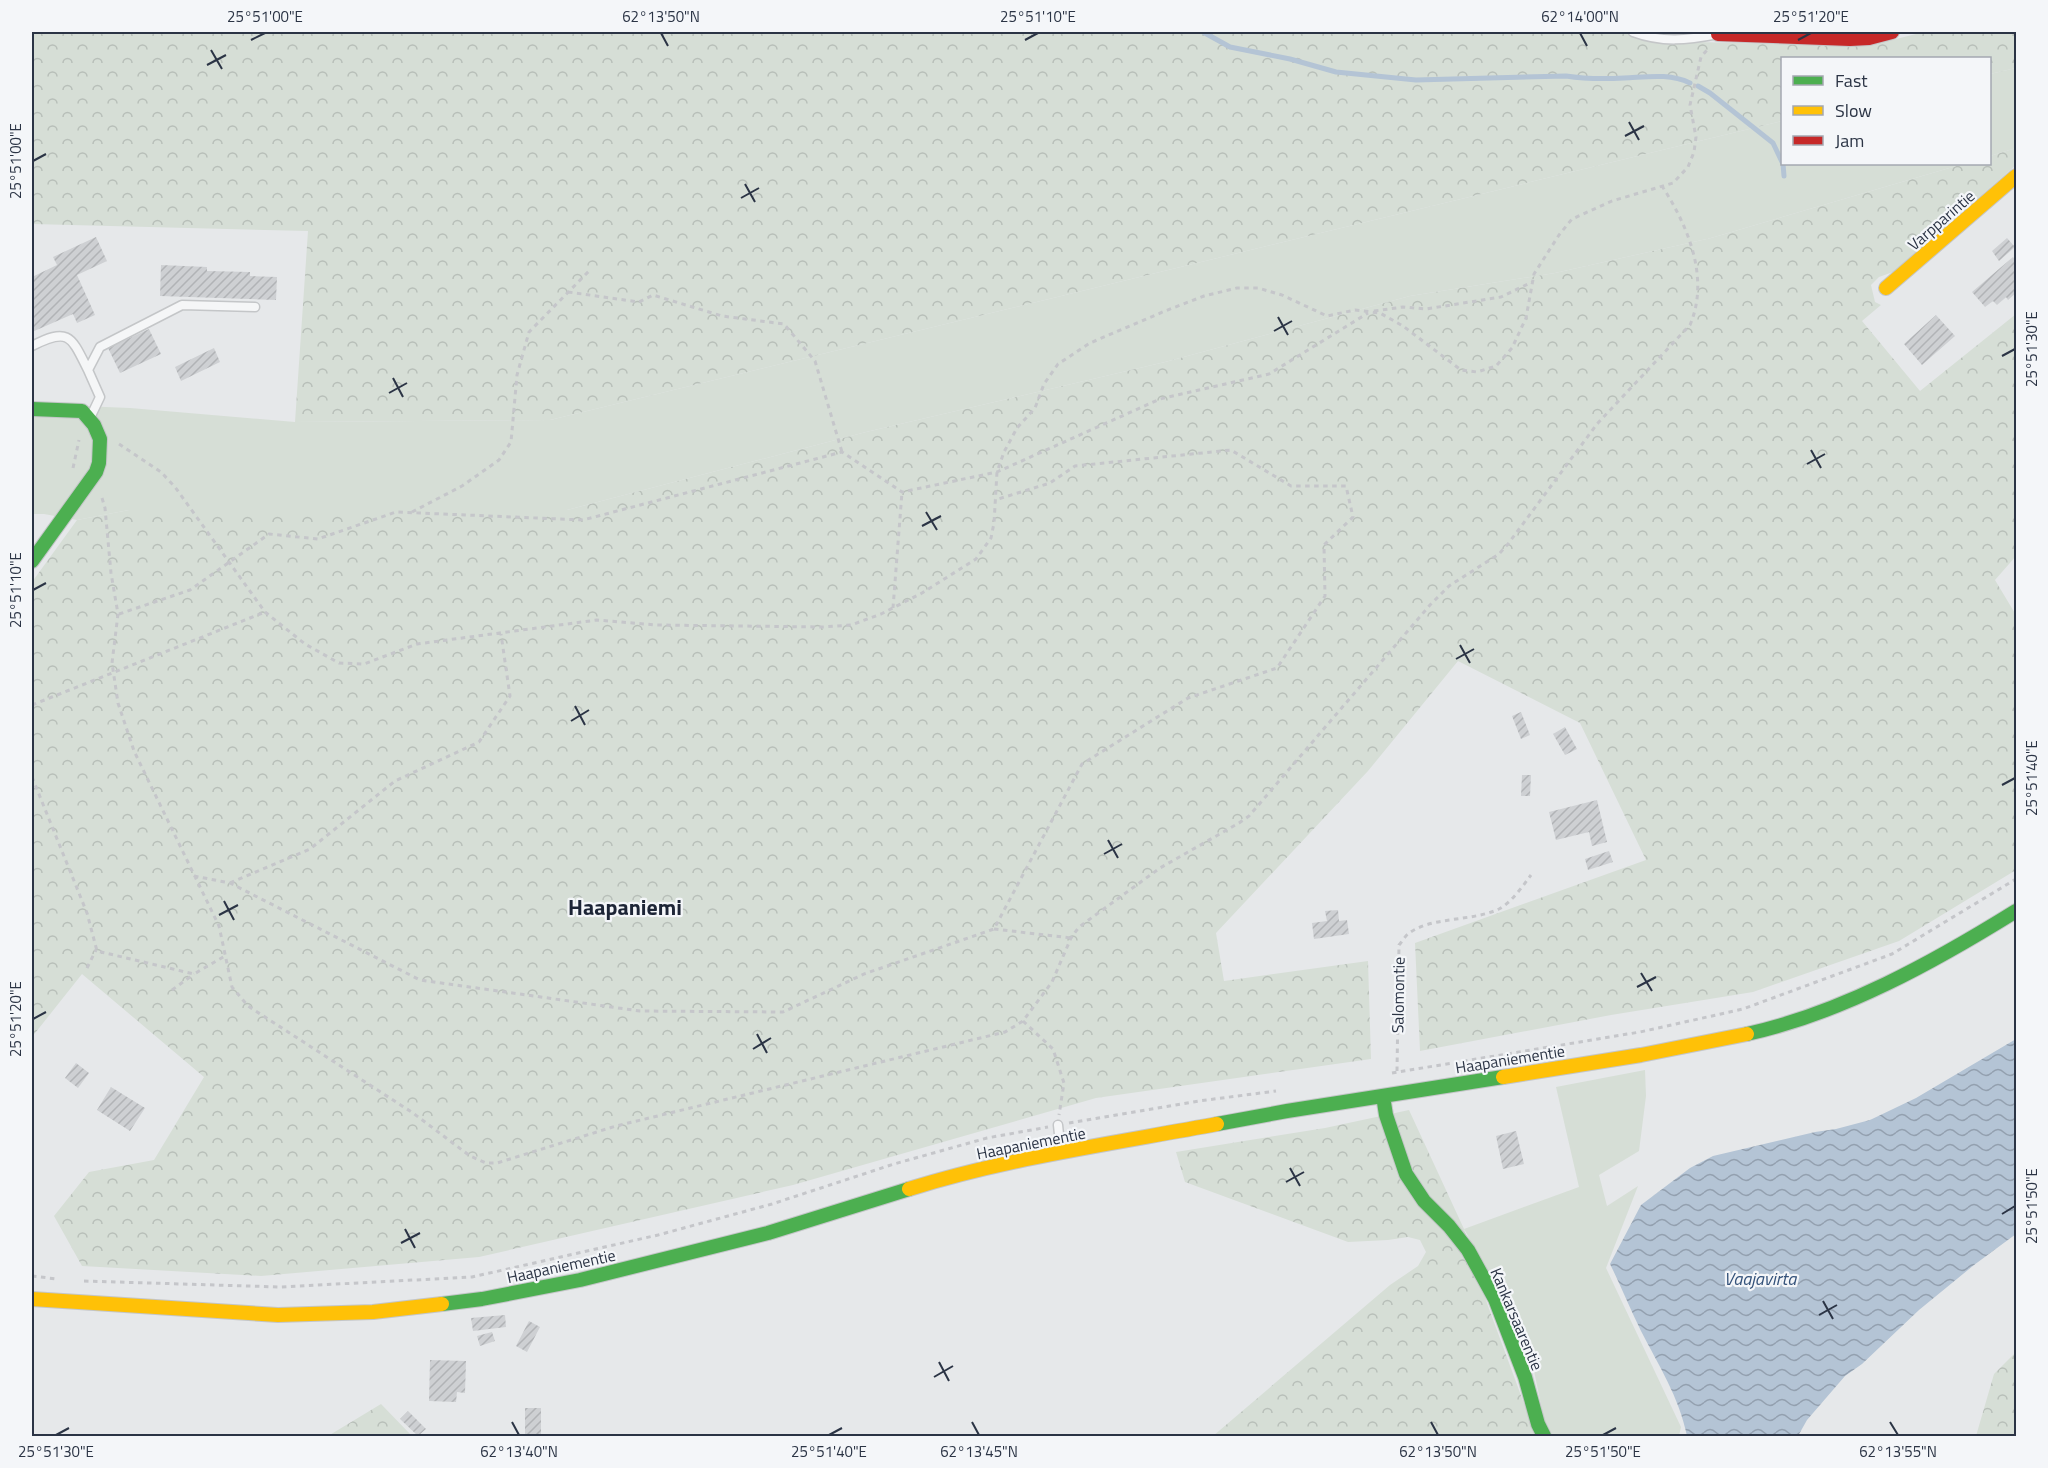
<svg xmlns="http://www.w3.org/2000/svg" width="2048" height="1468" font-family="'Titillium Web',sans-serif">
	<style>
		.green { fill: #d6ded6 }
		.forest { fill: url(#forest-crowns) }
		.water { fill: url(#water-waves) }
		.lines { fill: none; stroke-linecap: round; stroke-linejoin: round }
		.stream { stroke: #b4c4d5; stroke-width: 5 }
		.building { fill: url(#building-hatch) }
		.lane-casing { stroke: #c4c6c8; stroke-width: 11 }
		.fast-casing { stroke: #c4c6c8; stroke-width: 16 }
		.slow-casing { stroke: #c4c6c8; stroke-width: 16 }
		.jam-casing { stroke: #c4c6c8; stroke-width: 16 }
		.path { stroke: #c5c6ca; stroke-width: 3; stroke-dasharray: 4.5 4.5; stroke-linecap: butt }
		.lane { stroke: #f5f6f7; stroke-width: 8 }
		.fast { stroke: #4caf50; stroke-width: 14 }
		.slow { stroke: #ffc107; stroke-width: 14 }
		.jam { stroke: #c62828; stroke-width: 14 }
		.ticks { fill: none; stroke: #2b3445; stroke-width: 2 }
		.labels { text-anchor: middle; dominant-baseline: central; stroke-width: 4.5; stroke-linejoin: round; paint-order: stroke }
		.street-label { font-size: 16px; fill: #2b3445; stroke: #f4f6f9 }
		.water-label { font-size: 18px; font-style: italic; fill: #34527a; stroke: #f4f6f9 }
		.district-label { font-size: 22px; font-weight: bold; fill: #1d2536; stroke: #f4f6f9 }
		.neatline { fill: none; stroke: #2b3445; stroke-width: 2 }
		.ticks-label { font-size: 15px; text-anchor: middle; fill: #2b3445 }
	</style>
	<defs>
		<pattern id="forest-crowns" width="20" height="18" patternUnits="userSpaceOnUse" patternTransform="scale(1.5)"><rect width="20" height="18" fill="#d6ded6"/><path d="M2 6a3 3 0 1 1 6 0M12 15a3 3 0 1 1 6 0" fill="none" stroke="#b8bfb9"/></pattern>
		<pattern id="water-waves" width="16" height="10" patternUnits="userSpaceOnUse" patternTransform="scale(1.5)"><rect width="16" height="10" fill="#b4c4d5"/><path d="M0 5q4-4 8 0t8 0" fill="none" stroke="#93a0af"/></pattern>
		<pattern id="building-hatch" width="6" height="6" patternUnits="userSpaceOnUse" patternTransform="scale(1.5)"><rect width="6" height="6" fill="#ced0d3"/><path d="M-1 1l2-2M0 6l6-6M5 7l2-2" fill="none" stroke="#b1b3b6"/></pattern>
	</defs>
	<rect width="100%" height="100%" fill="#e6e8ea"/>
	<path class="green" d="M2016,68v80l-26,8v-82z
		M1782,121v43h181l-252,74 -156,35 -145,23 -245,66 -299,70 -299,78h-438l-52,10 -33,-6h-12v-110l98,4 165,14 255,-2z
		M1645,1070l1,26 -7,55 -40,24 8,31 31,-20 -32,82 75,159 -2,9h-126l-8,-12 -12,-58 -38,-82 -31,-55 115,-42 -23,-100z"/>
	<path class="forest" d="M32,32h1664l1,10 171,4 56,-14h92v36l-26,6v-16h-208v63l-1232,299 -255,2 13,-191 -276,-7z
		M2016,148v17l-123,107 -14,5 -8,8 4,17 6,3 -19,16 58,70 96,-77v242l-21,24 21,35v255l-117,71 -146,51 -142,23 -191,36 -5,-108 231,-83 -66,-137 -122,-62 -90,110 -152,162 8,48 144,-20 3,98 -275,39 -303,87 -314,72 -218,19 -179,-10 -28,-50 35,-44 65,-12 50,-83 -122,-103 -50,63v-455l45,-62 52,-10h438l299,-78 299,-70 245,-66 145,-23 156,-35 252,-74h27v-8z
		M1409,1110l55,119 24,77 48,130h-323l177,-151 28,-19 8,-14 -6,-12 -12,-3 -20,3 -40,2 -163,-60 -9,-30 149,-24z
		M2016,1352v84h-40l18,-62z
		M381,1404l31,32h-84z"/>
	<path class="water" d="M2016,1039v195l-42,31 -55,45 -57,54 -17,12 -38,44 -9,16h-111c-8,-39 -28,-70 -46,-105 -11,-22 -20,-45 -31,-67l31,-59 49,-37 23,-12 102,-24 21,-3 34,-9 46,-22z"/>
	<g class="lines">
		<path class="stream" d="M1203,32l27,15 60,12 46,13 80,8 150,-4c19,3 39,3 58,2 23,-1 45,-5 66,5
			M1698,86l12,7 63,50 9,19
			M1783,164l1,12"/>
	</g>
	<path class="building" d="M96,237l11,24 -30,14 18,40 -18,8 -4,-9 -41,18v-55l25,-12 -4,-8z
		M2007,238l8,9 -16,14 -7,-10z
		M2013,257l3,4v32l-8,7 -2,-3 -9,8 -4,-4 -8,6 -13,-15z
		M161,265l46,2v4l43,1v4l27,1 -1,23 -116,-4z
		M1936,315l19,21 -33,29 -18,-21z
		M149,329l12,25 -41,19 -12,-25z
		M214,348l6,14 -39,19 -6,-14z
		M1521,712l9,23 -9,4 -9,-23z
		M1565,727l12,22 -12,6 -12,-21z
		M1522,775h9l-1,21h-9z
		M1597,800l10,42 -15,4 -3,-14 -33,8 -7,-28z
		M1609,851l4,11 -25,8 -3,-11z
		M1338,910l1,11 8,-1 2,14 -35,5 -2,-16 15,-2 -2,-10z
		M76,1063l13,10 -11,15 -13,-10z
		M111,1087l34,21 -15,23 -33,-21z
		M1516,1131l8,33 -21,5 -7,-33z
		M505,1315l1,12 -33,4 -2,-13z
		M529,1321l11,6 -13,25 -11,-6z
		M492,1332l3,9 -15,5 -3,-10z
		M430,1360l36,1 -1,32 -8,-1 -1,10 -27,-1z
		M525,1408h16v28h-16z
		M408,1411l18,18 -8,7 -18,-17z"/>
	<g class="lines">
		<defs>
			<path id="lane" d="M1633,32c30,11 54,8 85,2
				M32,346c37,-19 39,-10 56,24
				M90,418l10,-21 -12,-27 12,-23 82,-42 73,2
				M1058,1125l3,28"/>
			<path id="fast" d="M32,409l50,2 12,14 6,14 -1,24 -3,9 -64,89
				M1747,1034c95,-21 187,-72 269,-123
				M1383,1096l3,19 20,59 18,27 25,25 19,24 27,49 30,78 13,47 6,12
				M1217,1124l70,-13 216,-34
				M442,1304l40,-5 98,-19 188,-47 141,-44"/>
			<path id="slow" d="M1886,288l130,-112
				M1503,1077l138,-22 106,-21
				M909,1189c98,-31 207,-46 308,-65
				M32,1299l246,16 95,-3 69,-8"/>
			<path id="jam" d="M1718,34l132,5 19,-1 23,-6"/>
		</defs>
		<use href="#lane" class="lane-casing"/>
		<use href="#fast" class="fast-casing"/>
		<use href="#slow" class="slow-casing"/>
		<use href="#jam" class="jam-casing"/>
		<path class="path" d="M568,292l71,10 14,-7 69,21 62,8 31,37 27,91
			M1374,311l29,-4 23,2 75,-12 31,-15
			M119,444l42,28 14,15 90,125 40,32 34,19 25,1 53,-20 180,-24 60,5 166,2 28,-2 30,-11 41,-21 54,-34 15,-21 3,-15 3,-51 7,-20 13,-24 18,-20 9,-24 14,-20 32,-21 75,-32 39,-15 33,-8h21l24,7 45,21 28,-6 25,3 23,13 58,44 16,2 19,-6 16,-18 14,-30 8,-44 25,-39 13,-16 40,-18 61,-18 15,-16 6,-15 2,-15 -6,-32 11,-48 6,-7
			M73,468l6,-28
			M102,498l3,10 6,65 7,41 -6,49 6,40 16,48 85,175 13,61 16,19 165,107 57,43 16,7h11l119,-37 389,-94 18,-11 29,-39 19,-44 8,-11 81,-59 79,-45 10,-7 181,-211 19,-19 50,-32 9,-10 89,-120 93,-99c20,-47 -2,-99 -28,-139
			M412,512l50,-26 37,-26 12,-18 6,-67 12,-43 60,-61
			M893,608l9,-116
			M119,614l71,-24 79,-56 49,5 78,-27 187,8 259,-68 60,40 95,-20 163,-73 109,-25 99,-61
			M32,705l233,-93
			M32,777l55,136 10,38 97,23 31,-18
			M194,876l36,7 190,97 220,31 143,1 81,-38 130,-45 88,-165 106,-66 89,-30 48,-72 -1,-51 29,-28 -7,-31h-55l-60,-36 -156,16 -25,17 -55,17
			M230,883l80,-34 85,-68 84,-39 31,-46 -9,-62
			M994,929l77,9
			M87,968l9,-18
			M172,990l22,-16
			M1023,1021l30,28 11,34 -5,32
			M1397,1071l2,-126c3,-3 6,-9 9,-11 23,-18 63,-12 91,-25 13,-7 23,-22 32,-34
			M1392,1073l248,-41 103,-23 149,-55 124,-75
			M1069,1123l130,-22 77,-10
			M32,1276l25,3
			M84,1281l196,6 192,-10 186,-42 114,-31 122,-40 93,-26 61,-11"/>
		<use href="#lane" class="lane"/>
		<use href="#fast" class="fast"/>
		<use href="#slow" class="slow"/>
		<use href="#jam" class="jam"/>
	</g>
	<path class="ticks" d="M661,33l7,13M1580,33l7,13M251,40l14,-7M1025,40l13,-7M1798,40l13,-7M211,50l11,19M207,65l19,-10M1629,122l10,18M1625,136l19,-10M33,161l13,-7M745,184l10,18M741,198l18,-10M1278,317l10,18M1274,331l18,-10M2002,356l13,-7M393,378l10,19M389,393l18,-10M1811,450l10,18M1807,464l18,-10M926,512l11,18M922,526l19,-10M33,590l13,-7M1460,645l10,18M1456,659l18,-10M575,706l10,19M571,721l18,-11M2002,785l13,-7M1108,840l10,18M1104,854l18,-10M224,901l10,19M219,915l19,-10M1641,973l11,18M1637,987l19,-10M33,1019l13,-7M757,1034l10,19M753,1049l18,-11M1290,1168l10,18M1286,1182l18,-10M2002,1214l13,-8M405,1229l10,19M401,1243l19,-10M1823,1301l10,18M1819,1315l18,-10M939,1362l10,19M934,1377l19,-11M512,1422l7,13M972,1422l7,13M1431,1422l7,13M1890,1422l8,13M56,1435l13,-7M829,1435l13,-7M1603,1435l13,-7"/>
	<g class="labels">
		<g class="street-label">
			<text transform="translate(1941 220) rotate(-41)">Varpparintie</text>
			<text transform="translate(1398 995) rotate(-89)">Salomontie</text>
			<text transform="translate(1510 1059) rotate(-9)">Haapaniementie</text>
			<text transform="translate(1031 1143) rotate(-11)">Haapaniementie</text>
			<text transform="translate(561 1266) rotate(-12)">Haapaniementie</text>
			<text transform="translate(1517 1319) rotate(67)">Kankarsaarentie</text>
		</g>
		<g class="water-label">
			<text x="1760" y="1278">Vaajavirta</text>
		</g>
		<g class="district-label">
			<text x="625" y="907">Haapaniemi</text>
		</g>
	</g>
	<rect width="2048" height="1468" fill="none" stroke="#f4f6f9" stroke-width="66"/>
	<rect x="1781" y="57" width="210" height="108" fill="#f4f6f9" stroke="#a4a8b1" stroke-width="1.5"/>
	<rect x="1793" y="76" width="30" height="9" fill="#4caf50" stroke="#a4a8b1" stroke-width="1.5"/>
	<text x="1835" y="87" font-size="18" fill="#2b3445">Fast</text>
	<rect x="1793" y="106" width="30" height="9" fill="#ffc107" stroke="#a4a8b1" stroke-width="1.5"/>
	<text x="1835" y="117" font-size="18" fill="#2b3445">Slow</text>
	<rect x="1793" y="136" width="30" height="9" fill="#c62828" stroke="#a4a8b1" stroke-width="1.5"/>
	<text x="1835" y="147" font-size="18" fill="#2b3445">Jam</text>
	<rect x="33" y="33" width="1982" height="1402" class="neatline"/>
	<g class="ticks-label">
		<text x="265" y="22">25°51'00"E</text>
		<text x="661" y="22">62°13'50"N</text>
		<text x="1038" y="22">25°51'10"E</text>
		<text x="1580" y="22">62°14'00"N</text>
		<text x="1811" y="22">25°51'20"E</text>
		<text transform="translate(16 161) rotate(-90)" y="5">25°51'00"E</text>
		<text transform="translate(2032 349) rotate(-90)" y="5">25°51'30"E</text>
		<text transform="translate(16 590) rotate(-90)" y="5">25°51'10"E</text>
		<text transform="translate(2032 778) rotate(-90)" y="5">25°51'40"E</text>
		<text transform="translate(16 1019) rotate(-90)" y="5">25°51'20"E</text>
		<text transform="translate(2032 1206) rotate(-90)" y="5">25°51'50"E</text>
		<text x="56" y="1457">25°51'30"E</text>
		<text x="519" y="1457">62°13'40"N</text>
		<text x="829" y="1457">25°51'40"E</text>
		<text x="979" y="1457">62°13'45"N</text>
		<text x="1438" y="1457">62°13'50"N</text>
		<text x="1603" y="1457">25°51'50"E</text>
		<text x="1898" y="1457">62°13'55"N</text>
	</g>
</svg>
